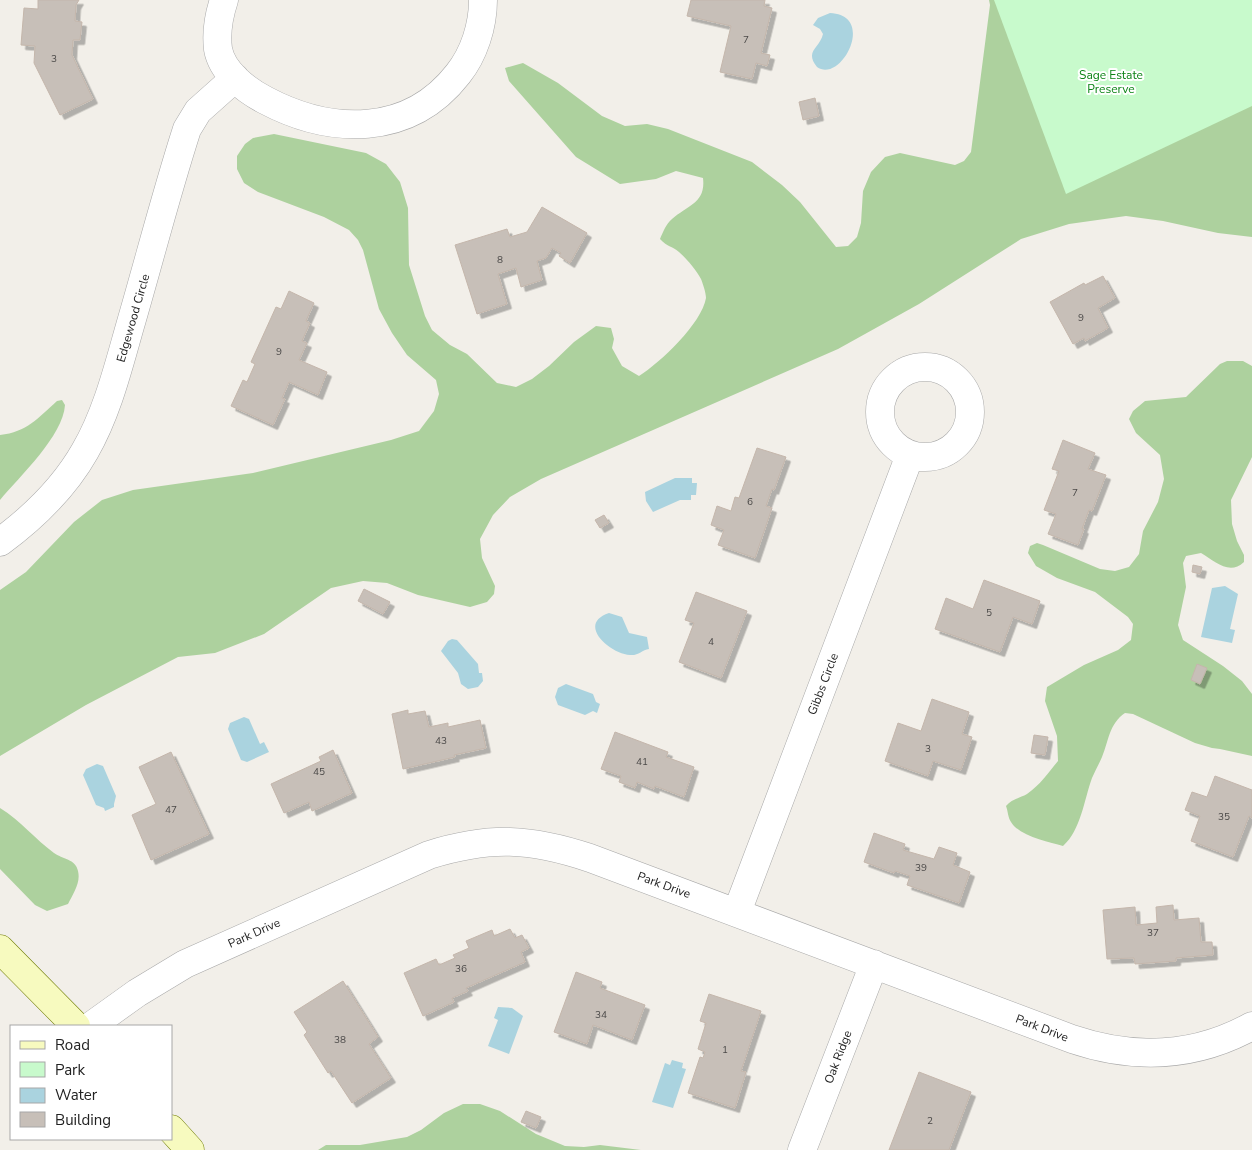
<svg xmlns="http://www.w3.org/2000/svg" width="1252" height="1150" font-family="'Nunito Sans',sans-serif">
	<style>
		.forest { fill: #add19e }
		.park { fill: #c8facc }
		.water { fill: #aad3df }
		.building { fill: #c7bfb8; stroke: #c4b6ab; filter: url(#shadow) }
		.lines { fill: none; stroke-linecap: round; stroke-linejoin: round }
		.minor-casing { stroke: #a9a9a9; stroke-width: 29 }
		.secondary-casing { stroke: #707d05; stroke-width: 29 }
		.minor { stroke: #fff; stroke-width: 28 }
		.secondary { stroke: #f7fabf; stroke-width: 28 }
		.labels { text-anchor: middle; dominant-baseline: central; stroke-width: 4; stroke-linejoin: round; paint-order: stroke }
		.number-label { font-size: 10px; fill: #4b4948 }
		.park-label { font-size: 12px; fill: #0c8416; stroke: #fff }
		.street-label { font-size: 12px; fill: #222; stroke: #fff }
	</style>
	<defs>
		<filter id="shadow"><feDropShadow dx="4.5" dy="4.5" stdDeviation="0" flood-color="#0004"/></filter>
	</defs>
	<rect width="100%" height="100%" fill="#f2efe9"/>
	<path class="forest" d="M989,0h263v237l-34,-4 -55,-12 -37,-5 -57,8 -48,15 -102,65 -81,45 -297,130 -31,18 -17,18 -13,24 2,19 13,28 -1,8 -7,8 -17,5 -52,-12 -31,-12 -24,-2 -32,7 -67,46 -49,19 -37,4 -92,48 -86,51v-166l26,-18 48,-50 28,-22 31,-10 120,-17 138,-33 28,-9 15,-20 5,-17 -3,-14 -29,-25 -15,-22 -13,-24 -16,-59 -5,-10 -9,-10 -25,-13 -66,-25 -14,-9 -7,-14v-13l8,-12 8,-6 21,-4 92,19 20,11 14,18 8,26 1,57 16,51 7,14 18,15 17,9 30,29 19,4 16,-8 17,-13 25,-24 22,-16 15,2 3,11 -2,9 10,18 17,10c21,-13 63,-53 67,-78 0,-5 -3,-14 -5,-19 -5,-9 -14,-20 -22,-27 -7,-6 -12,-5 -19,-13 3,-7 6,-15 12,-20 16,-14 34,-16 31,-41l-27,-7 -20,8 -36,5 -44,-27 -67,-76 -4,-13 18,-5 35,20 44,33 23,10 22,-2 21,5 84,33 30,23 18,17 36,45 12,-1 9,-9 4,-14 2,-32 8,-19 14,-15 15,-4 55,12 9,-4 7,-9 19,-147z
		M1227,361h16l9,5v91l-21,43 1,24 5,17 7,14v7c-15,14 -29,-1 -43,-9l-15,3 -3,7 3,24 -8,38 5,15 40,26 19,15 10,13v62l-32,-7 -8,-1 -17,-5 -62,-29 -8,-1c-16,11 -16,27 -23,44 -3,7 -7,14 -10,21 -8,22 -11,52 -29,68 -15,-4 -44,-10 -52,-24 -3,-4 -3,-11 -5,-16 6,-7 14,-8 21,-12 13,-9 22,-22 31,-33l-1,-25 -12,-35 2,-14 37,-22 34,-15 13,-10 2,-16 -5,-7 -33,-25 -38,-14 -21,-12 -8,-13 2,-7 7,-3 6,2 57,24 15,2 14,-4 10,-13 4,-23 15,-29 6,-23 -4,-24 -24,-22 -7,-14 4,-8 12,-10 41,-4 34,-33z
		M62,400l3,5c-2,31 -45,71 -65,95v-65c27,-3 38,-17 57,-34z
		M0,808c21,13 35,31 54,45 8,6 22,6 24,18 3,12 -5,23 -10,33l-21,7 -12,-6 -35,-36z
		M463,1104h17l20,7 36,23 29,12 19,1 16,-2 41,5h-323l8,-5h34l47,-8 14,-7 23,-17z"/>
	<path class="park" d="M994,0h258v106l-186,88z"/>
	<path class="water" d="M830,13c47,2 11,71 -13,54 -13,-16 3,-19 6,-33l-3,-5 -7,-4 5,-7z
		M675,478h17v5h5l-1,12h-5v5h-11l-27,12 -7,-11 -1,-9z
		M1225,586l13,8 -8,35 5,1 -3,13 -31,-6 11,-49z
		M609,613l13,4 7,16 18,4 2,12c-7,1 -11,7 -19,6 -20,-1 -54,-31 -21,-42z
		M452,639l5,1 21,24 1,9h3l1,8 -5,6 -10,2 -7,-5 -3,-11 -17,-22 7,-10z
		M566,684l27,10 3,8 4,2 -3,9 -4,-2 -8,4 -27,-10 -3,-8 3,-9z
		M244,717l5,2 11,25 4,-2 5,10 -22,10 -6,-2 -13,-31 2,-6z
		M97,764l6,2 13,30 -2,8v3l-9,4 -1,-3 -8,-3 -13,-30 3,-6z
		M498,1007l14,1 11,8 -14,38 -21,-8 10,-26 -4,-2z
		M672,1060l11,3 -1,5 4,1 -13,39 -21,-6 13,-39 5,2z"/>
	<path class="building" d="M38,0h41l-3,5 -1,16 7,1 -2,18h-7l-1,15 21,44 -33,16 -26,-52 1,-17 -14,-1 3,-37 14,1z
		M691,0h74l-1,6 8,2 -11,45 9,2 -3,11 -11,-3 -4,16 -32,-7 11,-46 -44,-10z
		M815,98l4,18 -16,4 -4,-18z
		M542,207l45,26 -17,30 -11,-7 2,-3 -9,-5 -6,10 -9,3 5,19 -21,7 -5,-19 -18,6 9,30 -30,10 -22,-69 52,-16 3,8 17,-5z
		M1103,276l12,22 -17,10 10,20 -23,13 -1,-3 -11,6 -23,-42 34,-19 1,2z
		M289,291l25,12 -8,18 4,2 -8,18 5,2 -8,17 28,12 -9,23 -29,-13 -7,16 3,1 -12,26 -42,-19 12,-26 4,2 8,-18 -4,-2 25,-55 5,2z
		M1063,440l32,13 -7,16 18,6 -14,36 -3,-1 -7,19h2l-6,16 -30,-11 8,-20 -12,-4 15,-39 -7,-2z
		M757,448l29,9 -12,33 -2,-1 -6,17 6,2 -17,50 -37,-13 6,-15 -13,-5 6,-19 14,5 4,-14 4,1z
		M604,515l5,8 -9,5 -5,-8z
		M1193,565l9,2 -2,7 -8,-2z
		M984,580l56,21 -8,23 -19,-7 -13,35 -65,-23 11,-31 27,11z
		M364,589l26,13 -7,12 -25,-13z
		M696,592l51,19 -26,67 -42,-16 15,-39 -9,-3z
		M1197,664l10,4 -7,16 -9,-4z
		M932,699l37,13 -7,22 10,3 -11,33 -28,-9 -5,15 -43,-15 13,-38 23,8z
		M408,710v4l17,-3 4,16 19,-4v4l32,-7 6,28 -32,7 1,2 -52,12 -11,-55z
		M615,732l53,20 -2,5 28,10 -10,30 -29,-11 -1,3 -17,-7 -2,6 -16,-6 2,-6 -20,-7z
		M1034,735l14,2 -3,18 -14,-2z
		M333,750l19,43 -40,18 -3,-9 -25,11 -13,-29 50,-23 -2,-4z
		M171,752l38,82 -58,26 -19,-45 24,-11 -17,-37z
		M1215,776l37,14v28l-3,-2 -16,41 -42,-16 9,-25 -15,-6 7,-18 15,5z
		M874,833l31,11 -2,6 31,9 5,-12 18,6 -4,12 17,7 -11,31 -52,-18 3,-9 -15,-5 -1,2 -30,-11z
		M1173,905l1,15 25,-2 2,24h11l1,13 -37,3v3l-41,3 -1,-6 -27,1 -4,-49 32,-3 1,18 21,-2 -1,-16z
		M510,929l5,9 7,-3 7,13 -8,4 4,10 -59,26 2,3 -16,7 2,4 -31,14 -19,-43 32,-14 3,6 16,-7 -2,-3 16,-7 -3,-7 26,-11 2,6z
		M576,972l26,10 -2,6 45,17 -13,35 -39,-15 -6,19 -33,-12z
		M343,981l35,56 -9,7 22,34 -39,25 -21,-32 -3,2 -24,-38 3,-3 -13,-20z
		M709,994l52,17 -20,60 5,1 -11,36 -47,-15 12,-36 3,1 2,-6 -7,-3 8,-26 -6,-2z
		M919,1072l52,20 -22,58h-60z
		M526,1111l15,6 -5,11 -15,-6z"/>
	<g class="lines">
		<defs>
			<path id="minor" d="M224,0c-5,15 -8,33 -6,49 4,23 28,41 47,51 66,35 144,37 193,-26 16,-20 25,-48 25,-74
				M880 412a45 45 0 1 1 90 0a45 45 0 1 1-90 0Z
				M0,542c34,-25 64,-54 85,-91 22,-38 33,-83 45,-125 19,-65 36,-132 57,-197l11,-18 37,-33
				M737,912l173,-457
				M91,1026l46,-33 48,-29 244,-109c61,-19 101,-17 161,3l482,181c62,21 122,19 180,-13
				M802,1150l72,-186"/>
			<path id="secondary" d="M0,949l76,77
				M171,1129l19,21"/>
		</defs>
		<use href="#minor" class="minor-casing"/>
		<use href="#secondary" class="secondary-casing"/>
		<use href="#minor" class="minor"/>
		<use href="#secondary" class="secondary"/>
	</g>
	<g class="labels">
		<g class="number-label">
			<text x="746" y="40">7</text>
			<text x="54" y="59">3</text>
			<text x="500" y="260">8</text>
			<text x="1081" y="318">9</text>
			<text x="279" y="352">9</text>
			<text x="1075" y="493">7</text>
			<text x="750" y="502">6</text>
			<text x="989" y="613">5</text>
			<text x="711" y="642">4</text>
			<text x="441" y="741">43</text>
			<text x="928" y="749">3</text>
			<text x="642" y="762">41</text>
			<text x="319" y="772">45</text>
			<text x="171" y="810">47</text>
			<text x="1224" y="817">35</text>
			<text x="921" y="868">39</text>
			<text x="1153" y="933">37</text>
			<text x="461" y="969">36</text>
			<text x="601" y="1015">34</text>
			<text x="340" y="1040">38</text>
			<text x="725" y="1050">1</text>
			<text x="930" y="1121">2</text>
		</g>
		<g class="park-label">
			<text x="1111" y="75">Sage Estate<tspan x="1111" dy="14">Preserve</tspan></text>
		</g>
		<g class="street-label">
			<text transform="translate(133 318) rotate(-74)">Edgewood Circle</text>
			<text transform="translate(823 684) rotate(-69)">Gibbs Circle</text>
			<text transform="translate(664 885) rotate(20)">Park Drive</text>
			<text transform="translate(254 933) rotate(-24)">Park Drive</text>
			<text transform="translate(1042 1028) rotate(21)">Park Drive</text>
			<text transform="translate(838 1057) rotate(-69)">Oak Ridge</text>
		</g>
	</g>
	<rect x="10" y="1025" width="162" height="115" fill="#ffffff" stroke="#a7a7a7"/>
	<rect x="20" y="1041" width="25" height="8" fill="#f7fabf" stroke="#a7a7a7"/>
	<text x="55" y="1050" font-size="15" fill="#222222">Road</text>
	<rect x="20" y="1062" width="25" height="15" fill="#c8facc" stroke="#a7a7a7"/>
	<text x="55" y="1075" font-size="15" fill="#222222">Park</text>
	<rect x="20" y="1088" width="25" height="15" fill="#aad3df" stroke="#a7a7a7"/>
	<text x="55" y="1100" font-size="15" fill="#222222">Water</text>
	<rect x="20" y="1112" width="25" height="15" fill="#c7bfb8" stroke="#a7a7a7"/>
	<text x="55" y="1125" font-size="15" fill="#222222">Building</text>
</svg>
